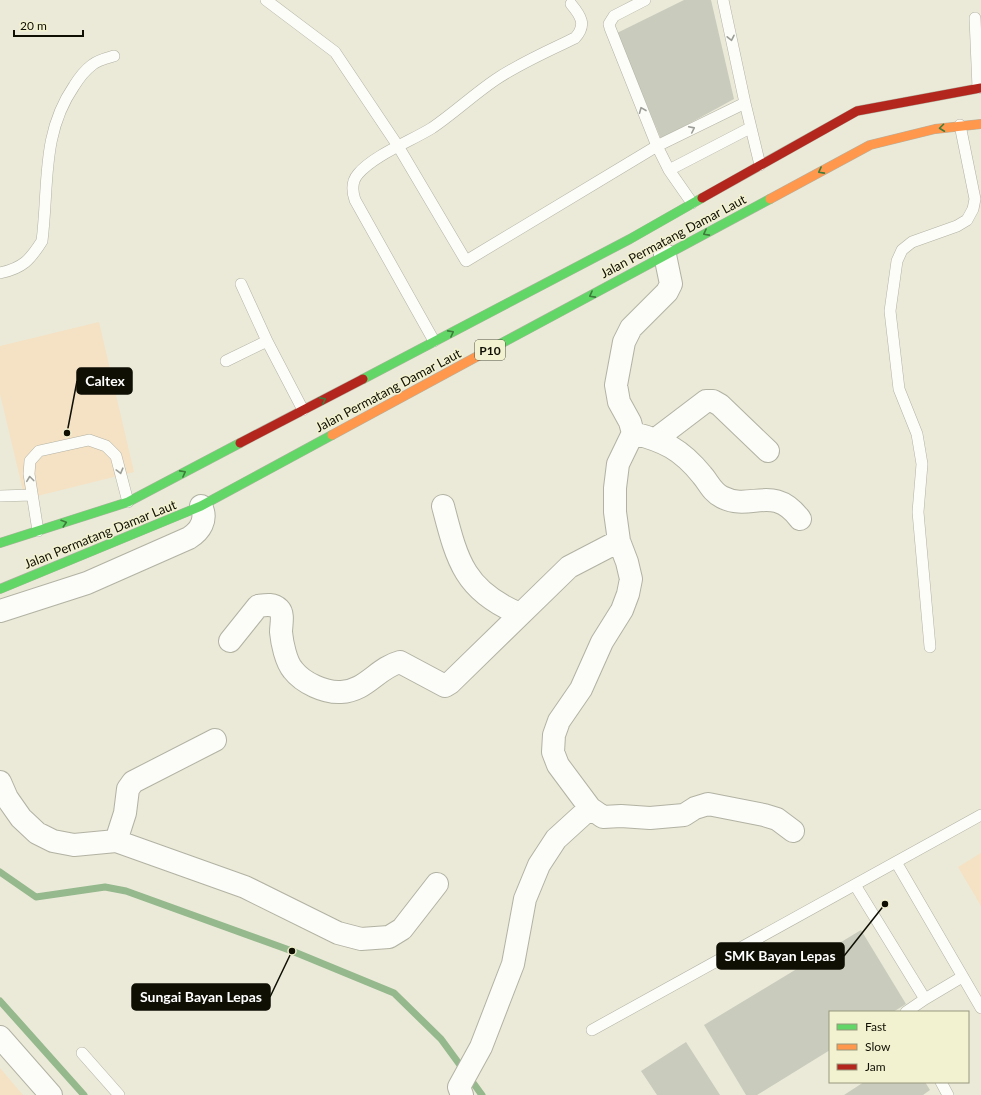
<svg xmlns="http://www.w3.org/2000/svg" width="981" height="1095" font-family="Lato,sans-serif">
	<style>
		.green { fill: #f5e1c4 }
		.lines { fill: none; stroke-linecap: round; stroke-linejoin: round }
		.stream { stroke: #95b88d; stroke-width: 7 }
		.building { fill: #c9cbbd }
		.lane-casing { stroke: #b2b2a3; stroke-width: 12 }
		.street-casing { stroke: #b2b2a3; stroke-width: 24 }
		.fast-casing { stroke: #b2b2a3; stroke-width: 10 }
		.slow-casing { stroke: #b2b2a3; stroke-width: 10 }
		.jam-casing { stroke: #b2b2a3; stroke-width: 10 }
		.lane { stroke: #fcfcf9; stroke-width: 11 }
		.street { stroke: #fcfcf9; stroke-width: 22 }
		.fast { stroke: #63d668; stroke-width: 9 }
		.slow { stroke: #ff974d; stroke-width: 9 }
		.jam { stroke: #b3261e; stroke-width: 9 }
		.oneway { stroke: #9d9d97 }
		.oneway2 { stroke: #3d7c3b }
		.labels { text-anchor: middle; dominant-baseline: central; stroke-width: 3; stroke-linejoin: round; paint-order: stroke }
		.shield { fill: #f3f2d0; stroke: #535341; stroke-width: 1 }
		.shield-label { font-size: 12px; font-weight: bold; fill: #0f0f04 }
		.street-label { font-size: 13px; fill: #0f0f04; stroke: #f3f2d0 }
		.leader { fill: none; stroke: #0f0f04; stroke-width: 1.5 }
		.callout-dot { fill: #0f0f04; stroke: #f3f2d0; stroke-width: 1.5 }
		.callout { fill: #0f0f04; stroke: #0f0f04; stroke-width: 1.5 }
		.callout-label { font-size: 14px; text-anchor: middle; font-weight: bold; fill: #fff }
	</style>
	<rect width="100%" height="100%" fill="#ebead8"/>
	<path class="green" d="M99,322l35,150 -109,27 -25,-105v-48z
		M981,853v53l-23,-39z
		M0,1068l23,27h-23z"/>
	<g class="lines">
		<path class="stream" d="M0,872l36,25 69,-10 21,4 166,60 102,42 47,46 41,56
			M0,1001l84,94"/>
	</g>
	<path class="building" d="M684,0h27l23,99 -73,40 -44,-106z
		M861,930l45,74 -13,8h-63v38l-73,45h-11l-42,-70z
		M686,1042l34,53h-63l-16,-24z
		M864,1082h61l5,8 -7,5h-79z"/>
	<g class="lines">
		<defs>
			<path id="lane" d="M266,0l69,52 63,94 68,115 191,-115 88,-43 15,62
				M645,0l-31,16 -5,8 1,4 47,118 12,24 23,33
				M723,0l22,103
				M975,18l3,70
				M669,170l81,-42
				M0,273c23,-5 30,-13 42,-32 7,-56 -1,-107 32,-155 5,-8 10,-15 18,-21 6,-5 15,-7 22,-9
				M241,284l26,57 36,69
				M434,341l-79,-141c-3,-9 -4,-18 3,-26 16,-19 53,-33 74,-46 22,-15 41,-33 63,-48 25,-17 53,-29 80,-42 12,-13 6,-22 -4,-34
				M226,361l41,-20
				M0,496l32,-1
				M38,531l-9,-57 1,-13 9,-10 50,-11 17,6 10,10 12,46
				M930,647l-12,-135 4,-48 -5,-30 -18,-45 -9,-78 7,-50 5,-11 10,-8 45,-16 10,-6 6,-11 2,-10 -15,-74
				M896,862l85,146
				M855,885l70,114 -19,13
				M925,999l37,-22
				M592,1030l389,-215
				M82,1053l37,42
				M941,1082l7,13"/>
			<path id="street" d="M665,255l6,29 -4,8 -36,36 -7,14 -8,43 3,17 11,20 3,11 -15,31 -3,24v24l4,29 8,21 4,17 -3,15 -6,16 -20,32 -21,47 -22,32 -5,14 -1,17 5,13 32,43 13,9 18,-1 29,2 34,-3 11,-7 13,-4 56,11 13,4 16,12
				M633,433c31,8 48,16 69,42 7,8 10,17 20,22 29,15 51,-14 78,22
				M656,439l50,-38h7l7,4 48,46
				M443,506c14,54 21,85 77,108
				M0,611l87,-28 102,-45c11,-7 19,-18 12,-32
				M230,641l28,-35c7,-1 15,-3 21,3 5,5 2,16 2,23 1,11 5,30 12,38 10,13 32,23 48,22 25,-1 36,-24 59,-30l45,24 5,-3 119,-116 50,-26
				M0,782l7,16 14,20 16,15 16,8 21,4 42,-4 129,46 93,46 23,6 28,-2 13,-8 35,-45
				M116,841l9,-28 3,-24 5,-7 82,-42
				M0,1037l51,58
				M462,1095l-3,-8 22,-40 32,-83 12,-65 14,-34 17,-26 34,-31"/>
			<path id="fast" d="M489,350l281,-151
				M363,379l267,-140 72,-41
				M0,543l128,-41 112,-59
				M0,589l201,-83 131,-71"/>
			<path id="slow" d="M770,199l100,-54 65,-16 46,-5
				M332,435l157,-85"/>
			<path id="jam" d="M702,198l155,-87 124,-23
				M240,443l123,-64"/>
		</defs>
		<use href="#lane" class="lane-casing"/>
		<use href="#street" class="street-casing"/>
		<use href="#fast" class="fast-casing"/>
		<use href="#slow" class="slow-casing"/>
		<use href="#jam" class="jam-casing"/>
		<use href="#lane" class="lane"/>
		<use href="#street" class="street"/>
		<use href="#fast" class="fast"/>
		<use href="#slow" class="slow"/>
		<use href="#jam" class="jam"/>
	</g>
	<defs><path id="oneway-chevron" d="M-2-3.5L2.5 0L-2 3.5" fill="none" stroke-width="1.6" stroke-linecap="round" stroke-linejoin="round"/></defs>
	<g class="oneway">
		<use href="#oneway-chevron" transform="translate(731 38) rotate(78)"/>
		<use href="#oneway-chevron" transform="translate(642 110) rotate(-112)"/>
		<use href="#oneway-chevron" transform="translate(692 129) rotate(-26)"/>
		<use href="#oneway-chevron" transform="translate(120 471) rotate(75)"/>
		<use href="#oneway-chevron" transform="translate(30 479) rotate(-97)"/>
	</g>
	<g class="oneway2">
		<use href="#oneway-chevron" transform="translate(942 128) rotate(173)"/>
		<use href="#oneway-chevron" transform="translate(821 171) rotate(152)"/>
		<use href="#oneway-chevron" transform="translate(706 233) rotate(152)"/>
		<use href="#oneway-chevron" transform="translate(592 295) rotate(152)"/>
		<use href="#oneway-chevron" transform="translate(451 333) rotate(-28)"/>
		<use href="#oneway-chevron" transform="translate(323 400) rotate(-28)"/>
		<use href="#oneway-chevron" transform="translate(183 473) rotate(-28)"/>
		<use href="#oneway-chevron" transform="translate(64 523) rotate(-18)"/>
	</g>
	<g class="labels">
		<rect class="shield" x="475" y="340" width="30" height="20" rx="3"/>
		<g class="shield-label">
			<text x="490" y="350">P10</text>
		</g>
		<g class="street-label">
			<text transform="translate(673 236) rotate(-28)">Jalan Permatang Damar Laut</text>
			<text transform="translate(388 390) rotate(-28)">Jalan Permatang Damar Laut</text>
			<text transform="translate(100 534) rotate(-22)">Jalan Permatang Damar Laut</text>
		</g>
	</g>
	<path class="leader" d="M67 433L77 381M885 904L844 956M292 951L270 997"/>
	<g class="callout-dot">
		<circle cx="67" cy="433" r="4"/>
		<circle cx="885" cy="904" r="4"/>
		<circle cx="292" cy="951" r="4"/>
	</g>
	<g class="callout">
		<rect x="77" y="368" width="55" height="26" rx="4"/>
		<rect x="717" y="943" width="127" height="26" rx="4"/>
		<rect x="132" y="984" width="138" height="26" rx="4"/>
	</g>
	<g class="callout-label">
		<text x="105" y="386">Caltex</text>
		<text x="780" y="961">SMK Bayan Lepas</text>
		<text x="201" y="1002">Sungai Bayan Lepas</text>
	</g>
	<rect x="829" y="1011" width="140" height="72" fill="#f3f2d0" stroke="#98977e"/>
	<rect x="837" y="1024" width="20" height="6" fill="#63d668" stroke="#98977e"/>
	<text x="865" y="1031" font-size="12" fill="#0f0f04">Fast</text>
	<rect x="837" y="1044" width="20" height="6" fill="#ff974d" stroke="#98977e"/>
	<text x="865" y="1051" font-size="12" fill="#0f0f04">Slow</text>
	<rect x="837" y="1064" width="20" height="6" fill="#b3261e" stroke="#98977e"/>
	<text x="865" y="1071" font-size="12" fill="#0f0f04">Jam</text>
	<path d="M14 30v6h69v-6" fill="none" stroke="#0f0f04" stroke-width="2"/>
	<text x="20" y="30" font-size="12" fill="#0f0f04" stroke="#f3f2d0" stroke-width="3" paint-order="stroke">20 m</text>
</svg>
